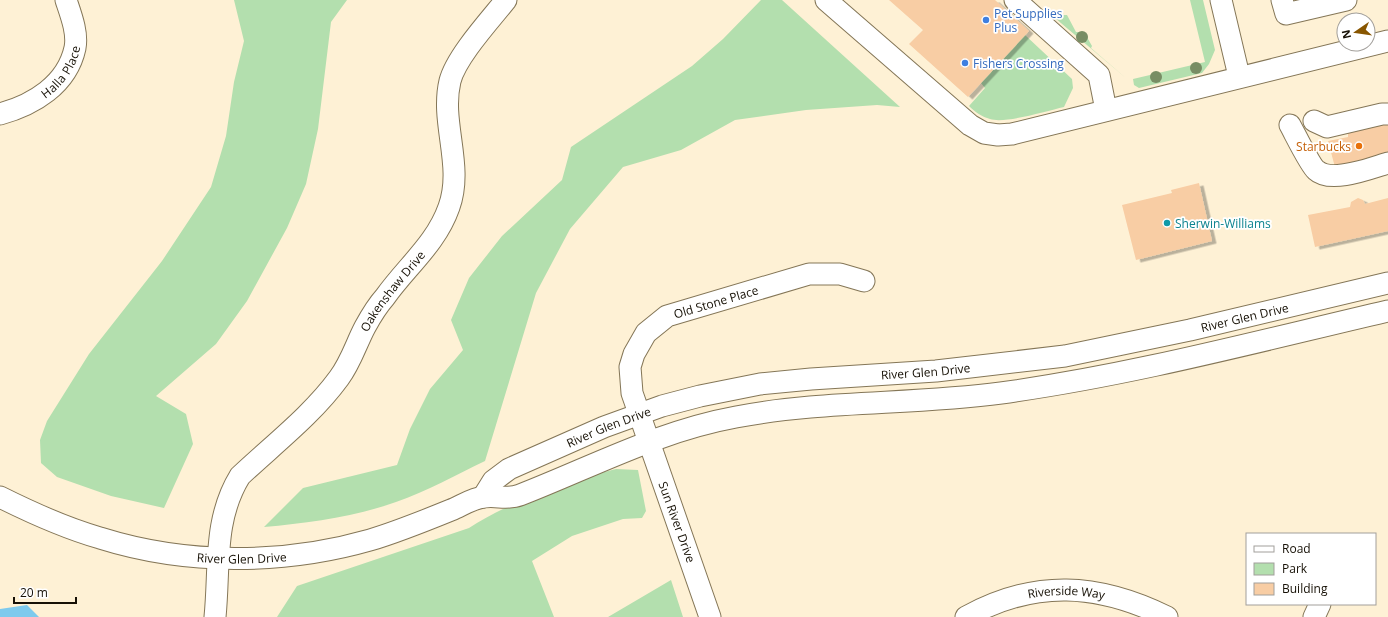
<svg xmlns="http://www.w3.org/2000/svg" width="1388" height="617" font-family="'Open Sans',sans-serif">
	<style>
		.green { fill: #b3dfae }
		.water { fill: #7ecaed }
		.building { fill: #f8cda4; filter: url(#shadow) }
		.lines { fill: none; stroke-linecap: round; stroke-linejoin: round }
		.minor-casing { stroke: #847657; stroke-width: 23 }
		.minor { stroke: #fff; stroke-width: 21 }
		.tree { fill: #788d64 }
		.shop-dot { fill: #3f7fe0; stroke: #fff; stroke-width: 1.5 }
		.food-dot { fill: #e8710a; stroke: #fff; stroke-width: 1.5 }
		.culture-dot { fill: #0f9aa8; stroke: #fff; stroke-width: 1.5 }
		.labels { text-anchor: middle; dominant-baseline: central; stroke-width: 3.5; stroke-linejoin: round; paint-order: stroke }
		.shop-label { font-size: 12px; fill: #366cbe; stroke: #fff; text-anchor: start }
		.street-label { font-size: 12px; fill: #161005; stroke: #fff }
		.food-label { font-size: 12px; fill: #c56008; stroke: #fff; text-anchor: end }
		.culture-label { font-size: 12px; fill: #0d838f; stroke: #fff; text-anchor: start }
	</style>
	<defs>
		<filter id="shadow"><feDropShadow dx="4.5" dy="2.5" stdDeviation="0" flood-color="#0004"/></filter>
	</defs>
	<rect width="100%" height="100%" fill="#fef1d5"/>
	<path class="green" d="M234,0h113l-16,22 -13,107 -12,55 -19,44 -40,73 -31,43 -60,52 30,18 7,30 -29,64 -53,-12 -54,-19 -16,-14 -1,-23 7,-19 42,-67 73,-93 49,-74 15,-51 8,-54 10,-41z
		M761,0h21l118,107 -23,-2 -71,5 -71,10 -54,30 -58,17 -53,62 -34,64 -51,168c-29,14 -58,30 -89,41 -42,15 -87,21 -132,25l39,-39 94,-23 13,-36 20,-40 33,-39 -12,-30 18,-42 33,-42 60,-56 9,-33 121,-81 31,-27z
		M1190,0h13l12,50 -6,14 -7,9 -63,15 -5,-3 -1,-6 72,-17z
		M1059,15h8l9,17h8l8,14 -1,2 36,31 -72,-61z
		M1025,35l47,44 1,9 -9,19c-18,4 -59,17 -74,12 -8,-2 -15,-7 -21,-13l16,-18 -4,-5z
		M616,469l22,1 8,41 -4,7 -19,1 -51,17 -40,25 22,56h-277l20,-31 172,-58c40,-26 100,-48 147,-59z
		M671,580l12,37h-75z"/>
	<path class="water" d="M27,605l12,12h-39v-8z"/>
	<path class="building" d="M889,0h106l34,31 -61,66 -59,-53 14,-14z
		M1388,123v39l-52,9 -8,-30 20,-4v-4z
		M1199,183l13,58 -76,19 -14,-55 50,-12 -1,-3z
		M1358,198l5,2 2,4 23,-6v33l-73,16 -7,-32 42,-8 1,-5z"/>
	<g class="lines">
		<defs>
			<g id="minor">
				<path d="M826,0l144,125 14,8 14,2 14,-1 376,-93"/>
				<path d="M1015,0l84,75 7,35"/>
				<path d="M1221,0l18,76"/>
				<path d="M1282,0l4,14 60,-14"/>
				<path id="s1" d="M0,114c33,-9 67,-29 75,-66 3,-15 -4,-33 -9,-48"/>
				<path d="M1314,121l13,6 55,-13h6"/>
				<path d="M1290,125c5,9 20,40 26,45 15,14 55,-2 72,-7"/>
				<path id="s2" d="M0,497c32,16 65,31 100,41 86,27 183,27 270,2 27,-8 54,-19 81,-30 10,-4 22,-12 33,-13 13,-2 23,3 36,-2 72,-28 139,-64 216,-78 87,-17 177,-12 265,-24 131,-18 258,-52 387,-82"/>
				<path id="s3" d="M483,497l10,-16 16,-12 95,-42 58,-21 38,-10 60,-12 51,-5 125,-8 129,-15 125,-26 198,-47"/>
				<path id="s4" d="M215,617c5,-50 -2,-97 25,-141 34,-32 72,-61 99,-98 12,-16 17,-34 26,-51 6,-11 12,-21 20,-30 22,-31 51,-53 64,-90 15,-42 -9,-84 1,-126 6,-24 40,-61 56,-81"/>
				<path id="s5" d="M710,617l-78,-224 -2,-26 4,-13 12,-21 21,-17 142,-42h31l24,7"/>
				<path id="s6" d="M966,617c69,-38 132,-34 201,0"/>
				<path d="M1314,617l6,-13"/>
			</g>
		</defs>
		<use href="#minor" class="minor-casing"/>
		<use href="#minor" class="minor"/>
	</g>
	<g class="tree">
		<circle cx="1082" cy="37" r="6"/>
		<circle cx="1196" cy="68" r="6"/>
		<circle cx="1156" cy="77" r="6"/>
	</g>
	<g class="shop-dot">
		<circle cx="986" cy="20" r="4"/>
		<circle cx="965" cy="63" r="4"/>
	</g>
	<circle class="food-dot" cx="1359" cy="146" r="4"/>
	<circle class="culture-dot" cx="1167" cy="223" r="4"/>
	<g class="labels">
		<g class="shop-label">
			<text x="994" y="13">Pet Supplies<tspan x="994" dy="14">Plus</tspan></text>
			<text x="973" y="63">Fishers Crossing</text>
		</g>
		<g class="street-label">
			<text stroke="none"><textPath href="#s1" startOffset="77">Halla Place</textPath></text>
			<text stroke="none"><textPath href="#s4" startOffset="387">Oakenshaw Drive</textPath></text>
			<text stroke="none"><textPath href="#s5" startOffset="379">Old Stone Place</textPath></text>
			<text stroke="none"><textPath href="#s3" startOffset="795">River Glen Drive</textPath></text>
			<text stroke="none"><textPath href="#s3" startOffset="471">River Glen Drive</textPath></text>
			<text stroke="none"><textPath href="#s3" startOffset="147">River Glen Drive</textPath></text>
			<text transform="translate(677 522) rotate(70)">Sun River Drive</text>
			<text stroke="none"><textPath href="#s2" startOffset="252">River Glen Drive</textPath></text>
			<text stroke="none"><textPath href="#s6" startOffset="105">Riverside Way</textPath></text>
		</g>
		<g class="food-label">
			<text x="1351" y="146">Starbucks</text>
		</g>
		<g class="culture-label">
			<text x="1175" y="223">Sherwin-Williams</text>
		</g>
	</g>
	<rect x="1246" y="533" width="130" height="72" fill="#ffffff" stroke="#a29f9b"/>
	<rect x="1254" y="546" width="20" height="6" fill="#ffffff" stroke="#a29f9b"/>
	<text x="1282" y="553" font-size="12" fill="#161005">Road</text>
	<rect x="1254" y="563" width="20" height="12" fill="#b3dfae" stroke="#a29f9b"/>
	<text x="1282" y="573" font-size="12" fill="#161005">Park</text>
	<rect x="1254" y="583" width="20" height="12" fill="#f8cda4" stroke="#a29f9b"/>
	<text x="1282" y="593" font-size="12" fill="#161005">Building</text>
	<g transform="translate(1356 32) rotate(257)"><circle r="19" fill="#ffffff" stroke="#a29f9b"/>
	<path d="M0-3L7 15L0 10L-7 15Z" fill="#885600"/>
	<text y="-6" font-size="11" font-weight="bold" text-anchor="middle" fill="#161005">N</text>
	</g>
	<path d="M14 597v6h62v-6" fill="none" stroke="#161005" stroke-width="2"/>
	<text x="20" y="597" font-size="12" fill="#161005" stroke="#ffffff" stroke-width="3" paint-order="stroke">20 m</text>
</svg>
